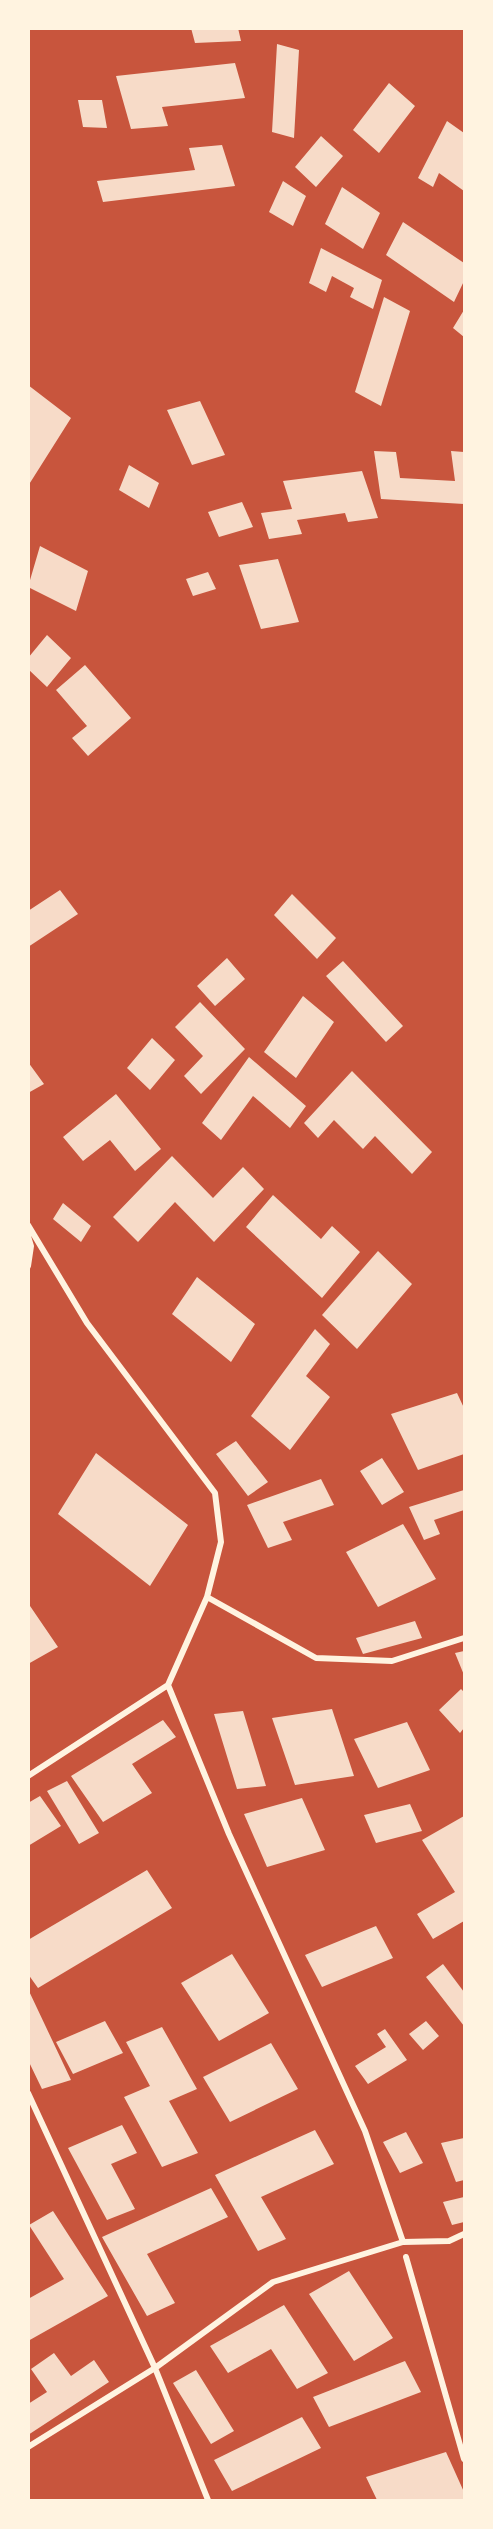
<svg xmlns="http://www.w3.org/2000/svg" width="493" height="2529" font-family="Commissioner,sans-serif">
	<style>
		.building { fill: #f7dbc8 }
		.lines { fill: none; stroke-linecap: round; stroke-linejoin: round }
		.minor { stroke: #fff3e0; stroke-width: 6 }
	</style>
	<rect width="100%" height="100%" fill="#c8553d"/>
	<path class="building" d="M191,28h47l3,13 -46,2z
		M277,44l22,6 -5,88 -22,-6z
		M235,63l10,35 -83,9 6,19 -37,3 -15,-53z
		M389,83l26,23 -36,47 -26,-23z
		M78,100h24l5,28 -24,-1z
		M447,121l17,12v58l-25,-18 -6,14 -15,-9z
		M321,136l22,20 -27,31 -21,-20z
		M222,145l13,41 -132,16 -6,-21 98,-11 -6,-22z
		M283,181l23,15 -13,30 -24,-14z
		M342,187l38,26 -17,36 -38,-25z
		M403,222l61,41v18l-10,21 -68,-47z
		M321,248l61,32 -9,29 -23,-12 4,-9 -22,-12 -6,16 -17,-9z
		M384,297l26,14 -29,95 -26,-14z
		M464,310v27l-11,-9z
		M28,385l43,33 -43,68z
		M200,401l25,54 -33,10 -25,-55z
		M374,451l22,1 4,26 55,3 -4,-30 13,1v52l-83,-5z
		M129,465l30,18 -10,25 -30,-18z
		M362,471l16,47 -30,4 -3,-9 -48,7 5,14 -33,5 -8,-26 31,-4 -9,-28z
		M242,502l11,25 -34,10 -11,-25z
		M40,546l48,25 -12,40 -48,-24z
		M278,559l21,63 -38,7 -22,-64z
		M208,572l8,17 -23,7 -7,-17z
		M47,635l24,23 -24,29 -19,-18v-11z
		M85,665l46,53 -43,38 -16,-18 15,-12 -31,-36z
		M60,890l18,24 -50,33v-36z
		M292,894l44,44 -19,21 -43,-44z
		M227,958l18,21 -30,27 -18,-20z
		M343,961l60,65 -17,16 -60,-66z
		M303,996l31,26 -38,56 -32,-26z
		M200,1002l45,47 -44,45 -17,-18 19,-20 -28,-29z
		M152,1038l23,22 -25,30 -23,-22z
		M249,1057l57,49 -16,22 -37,-32 -32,44 -19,-17z
		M28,1062l16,22 -16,9z
		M352,1071l80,81 -20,22 -37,-38 -12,13 -29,-29 -16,18 -14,-15z
		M116,1094l45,55 -26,22 -25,-31 -27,21 -20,-24z
		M172,1156l41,42 30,-31 21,22 -50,53 -39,-40 -37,40 -25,-25z
		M273,1195l48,44 11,-13 28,26 -38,46 -76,-71z
		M63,1203l28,23 -10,16 -28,-23z
		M378,1251l34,33 -55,65 -35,-34z
		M197,1277l58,47 -24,38 -59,-48z
		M315,1329l15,15 -24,32 24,21 -40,53 -39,-34z
		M457,1393l7,15v46l-46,16 -27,-56z
		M236,1441l32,41 -20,14 -32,-42z
		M96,1453l92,72 -38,61 -92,-72z
		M382,1458l22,34 -22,13 -22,-34z
		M321,1479l13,26 -51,17 9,18 -24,8 -21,-43z
		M464,1490v20l-30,10 6,14 -16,6 -15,-33z
		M403,1524l33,55 -58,28 -32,-55z
		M28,1603l30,44 -30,17z
		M415,1621l7,17 -59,16 -7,-16z
		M464,1651v24l-9,-22z
		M461,1689l3,3v36l-4,5 -21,-23z
		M332,1709l22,67 -59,9 -23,-67z
		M243,1711l23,75 -29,3 -23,-75z
		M163,1720l13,17 -44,27 20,29 -49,29 -32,-46z
		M407,1722l23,48 -52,18 -24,-49z
		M67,1781l32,52 -20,11 -32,-53z
		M40,1796l21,30 -33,20v-43z
		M302,1798l23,52 -58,17 -23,-53z
		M410,1804l12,27 -46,12 -12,-28z
		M464,1816v105l-31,18 -16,-25 38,-22 -33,-52z
		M147,1870l25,38 -134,80 -10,-14v-34z
		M376,1926l17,32 -71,29 -17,-32z
		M232,1954l37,59 -50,28 -38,-58z
		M443,1964l21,28v34l-38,-49z
		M28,1989l43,91 -29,9 -14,-29z
		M105,2021l18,32 -50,21 -17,-32z
		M426,2021l13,15 -16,14 -14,-16z
		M162,2027l35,62 -28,12 29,52 -36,14 -38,-70 26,-11 -24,-44z
		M385,2029l22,31 -39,24 -13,-18 31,-19 -9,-13z
		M271,2043l27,46 -68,33 -27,-45z
		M122,2125l15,28 -26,11 24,45 -28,11 -39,-72z
		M315,2130l19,34 -73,33 25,42 -28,12 -43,-76z
		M406,2132l17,31 -23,10 -17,-31z
		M464,2138v42l-8,2 -15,-39z
		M211,2188l17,29 -81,37 28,49 -28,13 -45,-79z
		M464,2197v25l-12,3 -9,-23z
		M53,2211l55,85 -80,45v-42l36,-20 -35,-54z
		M349,2271l44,67 -39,23 -45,-67z
		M284,2305l44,68 -31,16 -26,-40 -43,24 -18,-27z
		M54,2353l17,23 23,-16 15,22 -81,53v-31l19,-12 -16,-23z
		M405,2361l16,31 -92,35 -16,-30z
		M196,2370l38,61 -23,13 -38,-61z
		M302,2417l19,31 -89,43 -18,-31z
		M446,2452l18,40v8h-87l-11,-23z"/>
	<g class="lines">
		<path class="minor" d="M28,1225l59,98 128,170 6,49 -14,55 -39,88 61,149 136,297 38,111
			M28,1236l3,10 -3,20
			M207,1597l109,61 76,3 72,-23
			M28,1776l140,-91
			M28,2093l127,275 53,132
			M406,2257l58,202
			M28,2447l127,-79 118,-86 130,-40 46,-1 15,-7"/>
	</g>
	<rect width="493" height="2529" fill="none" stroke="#fff3e0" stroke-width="60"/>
</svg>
